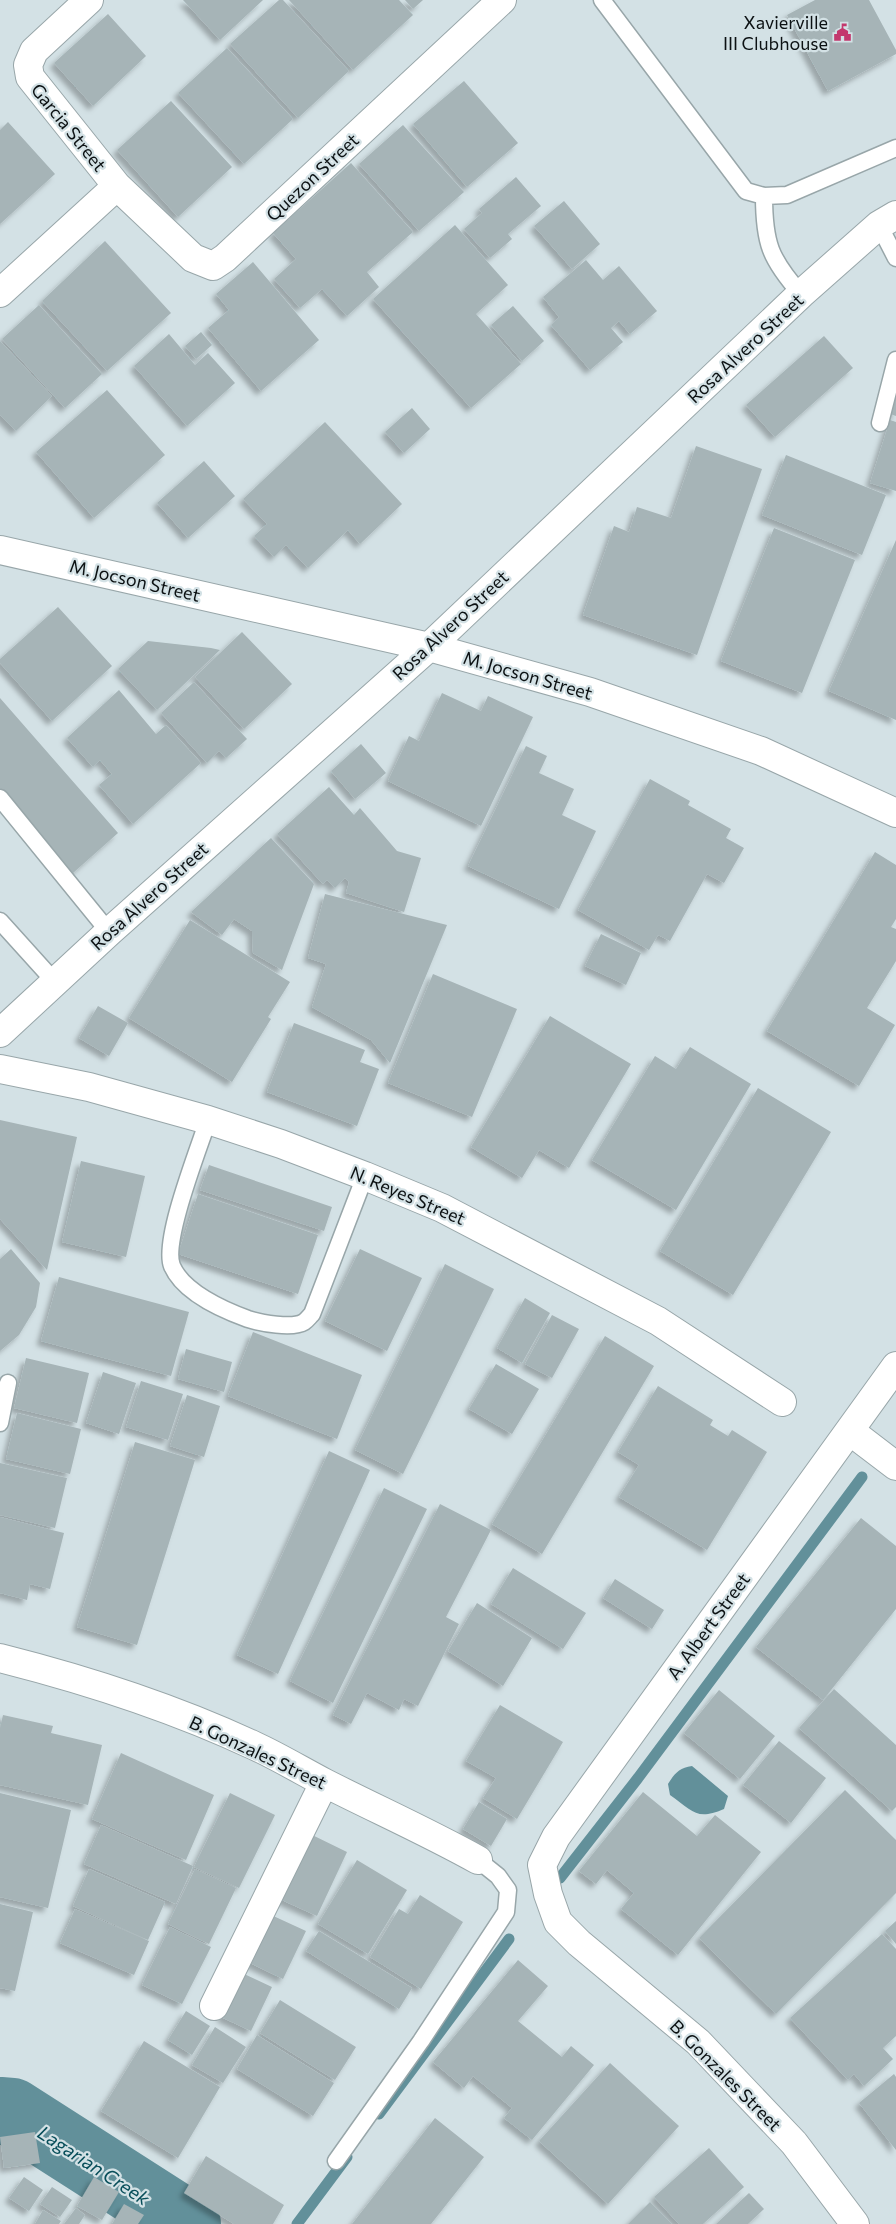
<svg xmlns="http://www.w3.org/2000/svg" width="896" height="2224" font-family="Commissioner,sans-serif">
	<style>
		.water { fill: #62909a }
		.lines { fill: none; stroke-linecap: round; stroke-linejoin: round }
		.stream { stroke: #62909a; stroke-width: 11 }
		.river { stroke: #62909a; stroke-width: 68 }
		.building { fill: #a6b4b7; filter: url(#shadow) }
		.lane-casing { stroke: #98a6a9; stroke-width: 19 }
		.street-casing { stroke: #98a6a9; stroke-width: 30 }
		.lane { stroke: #fff; stroke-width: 16 }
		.street { stroke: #fff; stroke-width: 28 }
		.labels { text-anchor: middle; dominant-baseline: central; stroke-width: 4.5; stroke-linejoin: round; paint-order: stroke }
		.poi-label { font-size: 18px; fill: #0c1113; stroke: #d3e1e5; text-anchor: end }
		.street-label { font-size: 18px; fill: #0c1113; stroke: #d3e1e5 }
		.water-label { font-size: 19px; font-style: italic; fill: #084e5a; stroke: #d3e1e5 }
	</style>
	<defs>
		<filter id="shadow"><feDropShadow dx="-4.5" dy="4.5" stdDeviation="2.5" flood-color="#0004"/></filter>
	</defs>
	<rect width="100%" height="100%" fill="#d3e1e5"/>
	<path class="water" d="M692,1766l36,30 -4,13c-28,12 -31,2 -54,-14l-2,-11c7,-11 11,-16 24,-18z"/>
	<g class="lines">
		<path class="stream" d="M560,1878l78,-100 224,-301
			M379,2114l130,-175
			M297,2224l50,-67"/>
		<path class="river" d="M0,2111l12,1 175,112"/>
	</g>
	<path class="building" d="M183,0h80l-43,40z
		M279,0h4l66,71 -51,47 -68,-74z
		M289,0h110l14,15 -60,55z
		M405,0h18l-10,9z
		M815,0h54l27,50v4l-68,37 -41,-76z
		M108,14l38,42 -53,50 -39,-43z
		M227,48l66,71 -49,45 -66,-71z
		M464,81l54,62 -51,44 -54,-63z
		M171,101l61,66 -54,50 -61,-67z
		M8,122l47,52 -55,50v-94z
		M403,125l61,67 -45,39 -60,-67z
		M351,163l62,69 -46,40 12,15 -32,29 -25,-27 -22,19 -26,-29 22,-20 -23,-26z
		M516,177l25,29 -33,28 4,5 -22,19 -26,-29 18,-16 -3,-4z
		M564,201l36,43 -28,25 -38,-43z
		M455,225l53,60 -32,29 45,50 -50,44 -98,-109z
		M105,241l66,72 -64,58 -65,-70z
		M586,260l17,20 16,-14 38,45 -27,23 -11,-13 -8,7 12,14 -33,28 -39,-45 8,-8 -16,-20z
		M253,262l66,78 -58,51 -53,-63 21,-18 -13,-16z
		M39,305l63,69 -37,34 -63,-69z
		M513,306l31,35 -22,20 -31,-36z
		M201,332l11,13 -16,14 -11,-13z
		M169,334l26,31 13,-12 27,30 -48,43 -53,-60z
		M824,336l29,32 -78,69 -29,-32z
		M0,341l52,55 -36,35 -16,-16z
		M896,389v27l-9,-3z
		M107,390l58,65 -71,63 -58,-66z
		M412,408l18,21 -26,24 -19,-21z
		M890,420l6,2v69l-26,-8z
		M325,422l77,82 -42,40 -12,-14 -40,38 -22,-23 -12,12 -20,-21 13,-12 -24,-25z
		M696,446l66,23 -65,186 -114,-40 31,-89 15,6 8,-25 34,11z
		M786,455l100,40 -24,60 -100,-40z
		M204,461l31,35 -47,42 -31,-35z
		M774,528l81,32 -53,133 -81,-32z
		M896,540v180l-67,-29z
		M58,607l54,59 -60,55 -52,-58v-4z
		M242,632l50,52 -48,45 -49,-52z
		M148,641l63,7 9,2 -63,60 -39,-41z
		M194,682l53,57 -21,19 -7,-7 -12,12 -46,-50z
		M119,690l37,44 10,-9 35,38 -68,61 -34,-39 13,-11 -12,-14 -7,7 -26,-29z
		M442,693l39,18 7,-15 45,21 -52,109 -93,-45 21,-45 10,5z
		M0,698l118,135 -45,40 -73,-85z
		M361,744l25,29 -31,26 -24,-28z
		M526,746l21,10 -8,17 35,16 -12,26 34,16 -37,78 -91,-43z
		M650,779l40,22 -2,4 43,24 -5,9 18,10 -20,35 -17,-9 -37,67 -12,-6 -9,15 -71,-40z
		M329,787l25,28 6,-7 37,43 24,7 -17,54 -58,-19 3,-11 -4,-4 -10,10 -8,-8 -4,4 -46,-50z
		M271,838l43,46 -32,86 -29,-17 -1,-22 -18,-12 -12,16 -31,-23z
		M875,852l21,13v54l-5,8 5,2v32l-29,47 28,17 -36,61 -92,-55z
		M325,894l122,31 -57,138 -19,-23 -59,-33 14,-43 -18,-6z
		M190,920l100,62 -22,35 3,2 -39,63 -103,-64z
		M601,934l40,19 -15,32 -41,-19z
		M433,974l84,35 -45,108 -84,-34z
		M98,1006l30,17 -19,33 -30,-18z
		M550,1016l81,48 -62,104 -30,-18 -17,28 -51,-31z
		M294,1023l71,27 -5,12 19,7 -22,57 -90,-34z
		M690,1047l61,37 -75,126 -84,-50 63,-104 21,13z
		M758,1088l73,44 -98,163 -73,-44z
		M0,1120l77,17 -30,133 -47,-51z
		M81,1161l64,15 -19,81 -64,-15z
		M209,1165l123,42 -8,24 -124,-41z
		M198,1194l120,41 -20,59 -120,-40z
		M11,1249l29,34 -4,24 -17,28 -19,16v-92z
		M360,1249l62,29 -35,73 -62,-30z
		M445,1264l49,25 -91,185 -48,-24z
		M59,1277l130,35 -18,64 -130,-35z
		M525,1298l25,15 -28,50 -25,-15z
		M552,1315l27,14 -27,49 -27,-14z
		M253,1332l109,43 -25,64 -109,-43z
		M605,1336l49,30 -112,188 -50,-30z
		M186,1349l46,13 -8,30 -46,-13z
		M26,1358l63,15 -12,50 -63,-15z
		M496,1364l43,25 -27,45 -43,-25z
		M103,1372l33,11 -17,51 -33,-11z
		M141,1381l42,13 -15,46 -42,-13z
		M658,1386l55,34 -3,5 18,11 4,-6 35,22 -60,98 -88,-53 20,-32 -21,-13z
		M187,1395l33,11 -16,51 -34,-11z
		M17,1413l64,16 -11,45 -64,-15z
		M135,1442l60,18 -58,185 -60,-18z
		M329,1451l41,19 -92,204 -41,-19z
		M0,1463l67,15 -12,50 -55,-13z
		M384,1488l43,21 -94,194 -43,-22z
		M440,1504l51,26 -45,87 13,7 -41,82 -14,-7 -5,11 -32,-17 -16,31 -18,-9z
		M0,1517l64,16 -14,56 -20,-5 -3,16 -27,-7z
		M861,1518l35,28v63l-73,91 -67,-53z
		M513,1568l73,45 -23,36 -72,-45z
		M615,1579l49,31 -12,19 -49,-31z
		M477,1603l55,35 -29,48 -55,-35z
		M834,1689l62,56v62l-4,4 -93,-83z
		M719,1690l56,46 -35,43 -56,-46z
		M500,1705l63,37 -46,77 -34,-21 13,-20 -30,-17z
		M3,1715l50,11 -2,7 51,12 -14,60 -88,-20v-57z
		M779,1741l47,37 -35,45 -48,-38z
		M121,1753l93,42 -28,65 -94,-41z
		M845,1790l51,50v53l-120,121 -77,-76z
		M643,1792l54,44 18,-21 46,37 -83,103 -57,-46 13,-16 -27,-23 -11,14 -17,-13z
		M0,1793l71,17 -23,98 -48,-11z
		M230,1793l45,22 -36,73 -45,-21z
		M479,1802l28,17 -16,27 -28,-17z
		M101,1825l92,41 -17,38 -92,-40z
		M304,1831l43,21 -30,64 -44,-20z
		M357,1860l50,30 -39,64 -50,-30z
		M89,1869l76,33 -17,38 -75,-34z
		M195,1869l41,19 -27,56 -41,-20z
		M420,1895l43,27 -42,67 -51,-32 29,-48 9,5z
		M0,1904l33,8 -18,79 -15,-3z
		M75,1909l74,32 -15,34 -74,-32z
		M269,1914l37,17 -23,48 -37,-18z
		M896,1921v23l-11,-13z
		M170,1927l41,20 -29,57 -40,-19z
		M319,1931l93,57 -13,21 -93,-58z
		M882,1934l14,15v87l-13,12 10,11 -29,27 -10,-12 -6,6 -58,-62z
		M518,1960l30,26 -30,35 44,36 9,-11 23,19 -62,75 -28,-22 8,-10 -39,-32 -9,12 -31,-26z
		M242,1973l30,14 -21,44 -30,-14z
		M280,2000l76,47 -21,33 -75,-47z
		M186,2011l24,15 -18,29 -24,-15z
		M215,2027l31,20 -23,36 -31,-18z
		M257,2035l77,48 -21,33 -76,-47z
		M144,2041l76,46 -42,71 -77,-47z
		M610,2063l69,63 -71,78 -69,-63z
		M894,2074l2,3v73l-37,-47z
		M435,2118l49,39 -53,67h-79z
		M35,2132l5,31 -36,5 -4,-31z
		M709,2148l35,39 -41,37h-24l-25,-27z
		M206,2156l78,49 -11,19h-39l-50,-31z
		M24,2177l19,13 -14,21 -20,-13z
		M94,2177l25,15 -17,28 -25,-14z
		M52,2187l20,13 -12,17 -20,-13z
		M749,2193l15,16 -16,15h-32z
		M650,2202l22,22h-44z
		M124,2204l20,11 -6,9h-26z
		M76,2208l9,7 -6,9h-15z
		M43,2210l18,11 -2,3h-24z"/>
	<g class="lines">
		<defs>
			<path id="lane" d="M602,0l144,191 18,5 23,-1 109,-47
				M764,196c0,47 6,63 37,98
				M879,225l17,33
				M880,423l16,-63
				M0,798l109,134
				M0,921l55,61
				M208,1120c-9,28 -46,121 -36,146 11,26 51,44 76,53 12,4 45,10 56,3 3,-2 5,-5 8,-8l53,-138
				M0,1423l8,-40
				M336,2161l85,-120 85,-129 2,-22 -10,-14 -20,-16"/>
			<path id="street" d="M89,0l-55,51 -6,14 2,12 87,109 76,72 20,8 12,-8 277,-258
				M0,293l117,-107
				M0,550l429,97 161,45 171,59 135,62
				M0,1033l109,-101 320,-285 372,-353 78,-69 17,-10
				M0,1069l89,18 119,33 73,24 84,32 77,32 216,113 124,81
				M850,1431l46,35
				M0,1658c87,22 174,50 255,88 24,11 47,25 70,37 51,26 103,49 153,77
				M214,2006l110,-223
				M855,2224l-61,-81 -96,-101 -119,-99 -21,-21 -10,-28 -6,-29 14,-28 340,-471"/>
		</defs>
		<use href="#lane" class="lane-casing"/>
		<use href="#street" class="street-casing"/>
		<use href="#lane" class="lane"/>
		<use href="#street" class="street"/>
	</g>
	<defs>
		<symbol id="civic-bare" viewBox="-9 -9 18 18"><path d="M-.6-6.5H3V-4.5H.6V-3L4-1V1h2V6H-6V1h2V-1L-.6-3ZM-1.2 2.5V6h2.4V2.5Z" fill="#c3386d" stroke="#d3e1e5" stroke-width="2.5" paint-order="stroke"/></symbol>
	</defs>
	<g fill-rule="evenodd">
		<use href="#civic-bare" x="830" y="20" width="25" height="25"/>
	</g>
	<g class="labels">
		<g class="poi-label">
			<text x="828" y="22">Xavierville<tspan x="828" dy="21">III Clubhouse</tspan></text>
		</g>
		<g class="street-label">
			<text transform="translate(69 127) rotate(51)">Garcia Street</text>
			<text transform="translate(312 177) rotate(-43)">Quezon Street</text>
			<text transform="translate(745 348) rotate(-43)">Rosa Alvero Street</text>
			<text transform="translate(135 580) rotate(13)">M. Jocson Street</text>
			<text transform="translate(450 625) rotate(-43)">Rosa Alvero Street</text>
			<text transform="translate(528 675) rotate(16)">M. Jocson Street</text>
			<text transform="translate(149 896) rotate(-42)">Rosa Alvero Street</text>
			<text transform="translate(408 1195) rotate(23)">N. Reyes Street</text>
			<text transform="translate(708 1626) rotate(-54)">A. Albert Street</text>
			<text transform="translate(258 1752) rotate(25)">B. Gonzales Street</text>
			<text transform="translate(726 2075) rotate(45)">B. Gonzales Street</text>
		</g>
		<g class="water-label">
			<text transform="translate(94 2165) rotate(33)">Lagarian Creek</text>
		</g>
	</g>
</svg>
